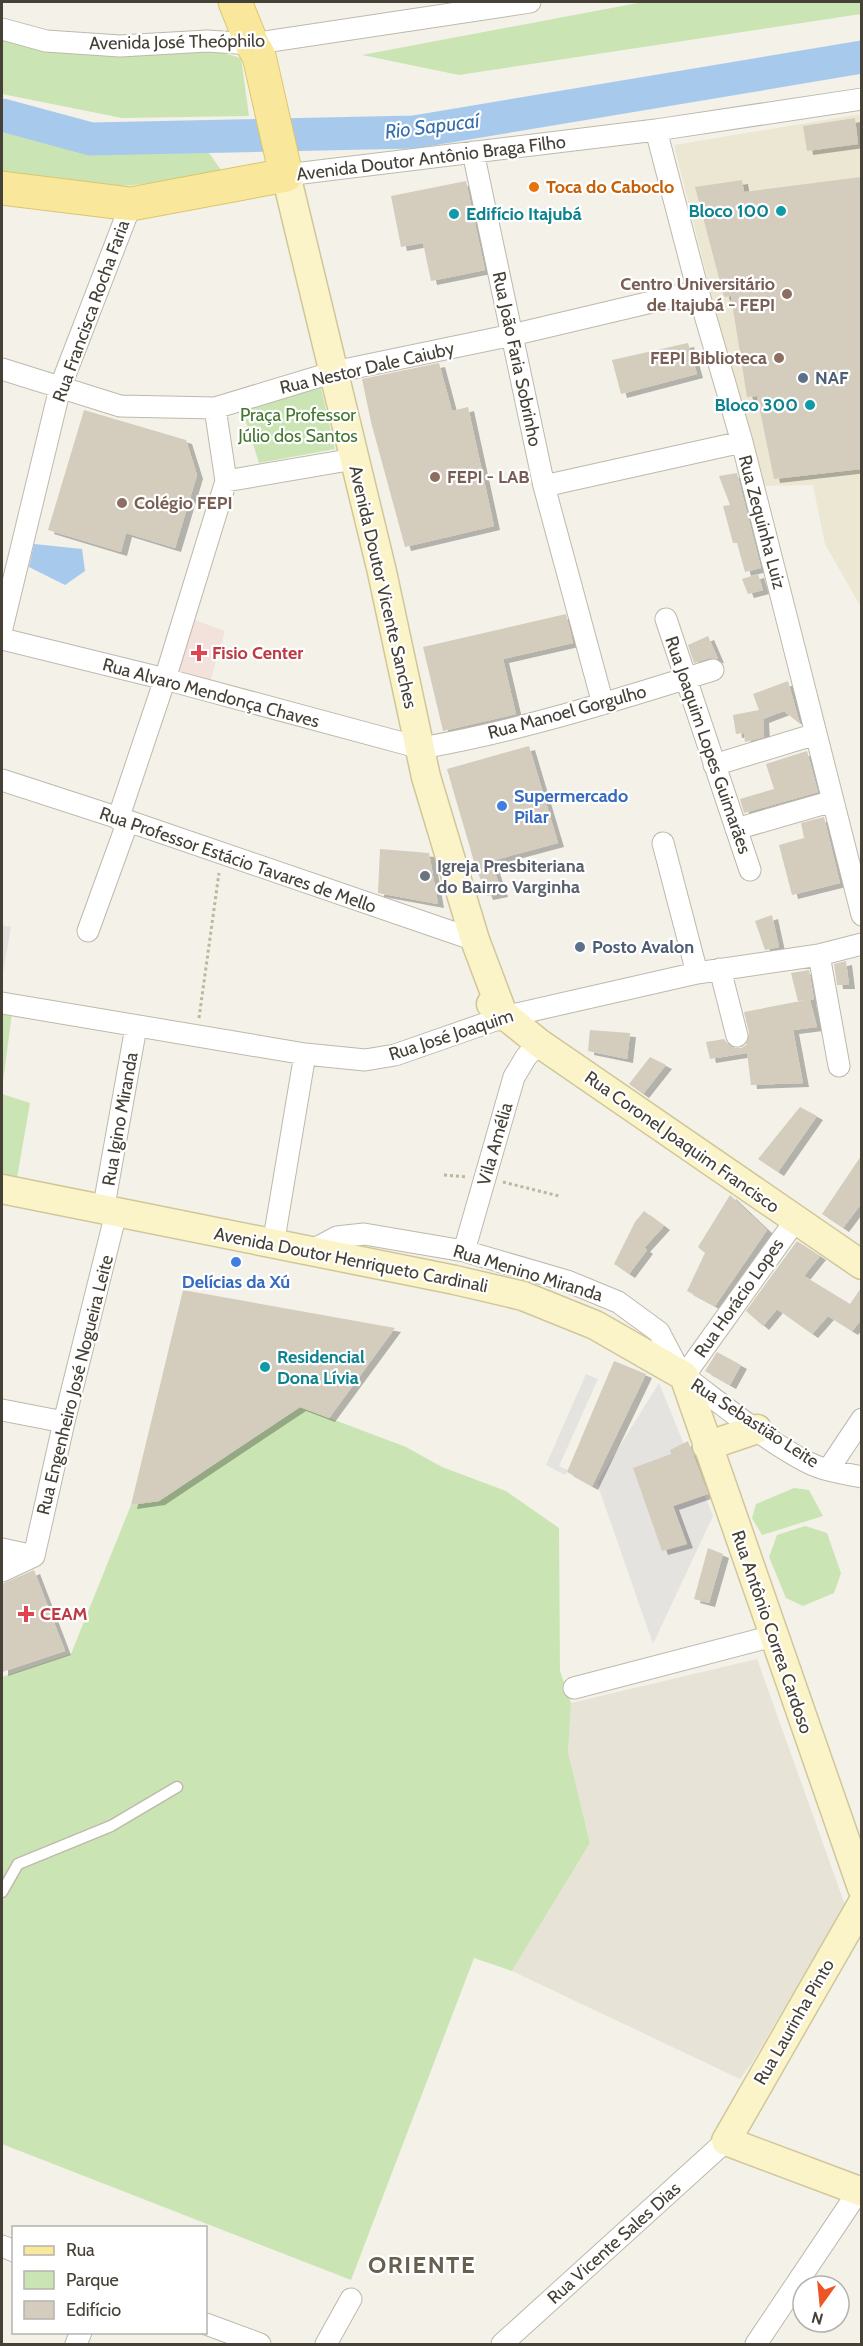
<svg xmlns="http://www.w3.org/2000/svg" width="863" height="2346" font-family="Cabin,sans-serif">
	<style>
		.residential { fill: #e7e3d6 }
		.education { fill: #ebe7d2 }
		.medical { fill: #f3e1dc }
		.green { fill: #cae5b3 }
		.parking { fill: #e4e3df }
		.water { fill: #a7caec }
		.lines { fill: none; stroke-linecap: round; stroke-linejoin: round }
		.river { stroke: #a7caec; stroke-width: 33 }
		.building { fill: #d4cdbe; filter: url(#shadow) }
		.service-casing { stroke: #beb9ab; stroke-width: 13 }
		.minor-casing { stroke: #beb9ab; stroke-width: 23 }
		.secondary-casing { stroke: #d0c799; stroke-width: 31 }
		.primary-casing { stroke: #ddc56b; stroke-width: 35 }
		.path { stroke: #bfb69d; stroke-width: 3; stroke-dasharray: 3 3; stroke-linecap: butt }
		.service { stroke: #fff; stroke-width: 10 }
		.minor { stroke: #fff; stroke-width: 21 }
		.secondary { stroke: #fcf4c9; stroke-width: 28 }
		.primary { stroke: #f9e79b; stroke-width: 33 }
		.food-dot { fill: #e8710a; stroke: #fff; stroke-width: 2 }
		.culture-dot { fill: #0f9aa8; stroke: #fff; stroke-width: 2 }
		.education-dot { fill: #8d6e63; stroke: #fff; stroke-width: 2 }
		.service-dot { fill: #5c6f8a; stroke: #fff; stroke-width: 2 }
		.health-dot { fill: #e0444e; stroke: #fff; stroke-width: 2 }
		.shop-dot { fill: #3f7fe0; stroke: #fff; stroke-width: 2 }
		.worship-dot { fill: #6b7280; stroke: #fff; stroke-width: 2 }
		.labels { text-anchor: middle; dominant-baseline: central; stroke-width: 4.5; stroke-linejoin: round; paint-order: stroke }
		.street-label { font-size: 18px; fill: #464137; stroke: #fff }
		.food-label { font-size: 18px; font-weight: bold; fill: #c56008; stroke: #fff; text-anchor: start }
		.culture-label { font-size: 18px; font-weight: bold; fill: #0d838f; stroke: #fff; text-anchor: end }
		.education-label { font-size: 18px; font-weight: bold; fill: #785e54; stroke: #fff; text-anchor: end }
		.service-label { font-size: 18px; font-weight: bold; fill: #4e5e75; stroke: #fff; text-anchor: start }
		.park-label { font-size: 18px; fill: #42752d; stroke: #fff }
		.health-label { font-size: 18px; font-weight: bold; fill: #be3a42; stroke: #fff; text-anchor: start }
		.shop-label { font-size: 18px; font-weight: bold; fill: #366cbe; stroke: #fff; text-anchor: start }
		.worship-label { font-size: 18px; font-weight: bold; fill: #5b616d; stroke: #fff; text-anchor: start }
		.water-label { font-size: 20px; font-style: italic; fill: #366fac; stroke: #fff }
		.district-label { font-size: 24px; font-weight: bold; letter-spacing: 1.5px; fill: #68604f; stroke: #fff }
	</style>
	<defs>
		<filter id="shadow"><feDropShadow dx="6" dy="4" stdDeviation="0" flood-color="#0004"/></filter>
	</defs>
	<rect width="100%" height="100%" fill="#f3f1e8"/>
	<path class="residential" d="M757,1659l88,246 -94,159 -11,15 -228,-108 78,-128 -22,-91 3,-49z"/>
	<path class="education" d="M861,114v493l-36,-63 -12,-59 -54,1 -85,-341z"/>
	<path class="medical" d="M194,620l31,11 -16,54 -38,-10z"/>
	<path class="green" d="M643,2h218v12l-402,61 -97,-20z
		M2,36l207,13 32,9 8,58 -127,2 -120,-24z
		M2,121l90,27 113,-1 20,29 -145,14 -78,-10z
		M321,388l14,61 -76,14 -18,-57z
		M2,1011l10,2 -10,76z
		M2,1094l28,9 -13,75 -15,-3z
		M300,1407l106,40 36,20 64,24 53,37 1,143 11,32 -3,49 22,91 -78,128 -38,-13 -123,322 -349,-136v-467l69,-23 60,-149 28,-4z
		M794,1488l15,2 14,26 -61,19 -10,-17 4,-14z
		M805,1526l22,7 14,40 -7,20 -31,13 -17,-8 -17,-41 8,-22z"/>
	<path class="parking" d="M2,925l9,2 -9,51z
		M586,1374l12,5 -39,87 9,4 -3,5 -19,-10z
		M659,1383l54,133 -60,128 -56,-161z"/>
	<path class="water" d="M34,544l48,5 3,22 -20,14 -36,-18z"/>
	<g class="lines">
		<path class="river" d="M2,115l89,24 323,-7 448,-75"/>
	</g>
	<path class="building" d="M855,118l3,26 -51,7 -4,-25z
		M861,177v292l-87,10 -17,-83 -10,1 -16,-101 -7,1 -29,-110 47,-7 2,12z
		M466,181l19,89 -54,11 -8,-38 -22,4 -10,-51z
		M688,343l9,31 -76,20 -9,-34z
		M439,363l13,48 16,-4 26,119 -89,21 -34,-125 -9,-43z
		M84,410l102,30 11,35 -22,73 -49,-15 -5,19 -73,-22z
		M737,473l24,95 -16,4 -8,-29h-4l-10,-37 7,-1 -11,-29z
		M758,574l5,16 -15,4 -6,-15z
		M566,614l7,29 -70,16 13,55 -73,17 -20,-84z
		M708,636l10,23 -8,-1 -16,5 -6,-18z
		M788,681l12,43 -16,-13 -21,8 1,18 -19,5 -1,-9 -8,1 -3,-19 26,-5 -6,-16z
		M529,746l29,97 -67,18 11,32 -15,3 -12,-31 -28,-96z
		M807,751l11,41 -74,21 -4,-14 34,-10 -8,-25z
		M824,817l16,66 -48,12 -13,-50 25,-7 -3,-15z
		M380,849l49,4 9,51 -60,-11z
		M772,915l7,32 -14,3 -10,-29z
		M846,961l3,24h-12l-3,-21z
		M809,970l5,29 -4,1 7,27 -24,3 10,53 -52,2 -4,-32 -37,6 -4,-17 18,-3 4,5 5,4h8l5,-3 3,-12 -5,-21 62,-12 -8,1 -7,-28z
		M590,1030l40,3 -3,26 -39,-8z
		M650,1057l16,8 -23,29 -14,-10z
		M800,1107l17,9 -39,56 -20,-13z
		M861,1156v48l-18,24 -21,-14z
		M730,1195l37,35 -52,76 -28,-15 18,-38 -7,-6z
		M644,1211l20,15 -20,22 3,2 -18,24 -15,-10 21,-42z
		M797,1241l23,15 -16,20 46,28 11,-16v32l-9,11 -24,-15 -16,18 -35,-25 -14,17 -17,-15z
		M183,1290l212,38 -66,90 -29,-11 -141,94 -28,4z
		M717,1352l24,13 -11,20 -25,-14z
		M614,1361l32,13 -54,112 -25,-14z
		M688,1441l20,53 -35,12 14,38 -25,7 -29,-83 38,-14 -1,-4z
		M708,1548l15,6 -14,49 -15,-4z
		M34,1570l31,81 -63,21v-88z"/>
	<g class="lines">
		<defs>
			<path id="service" d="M2,1892l16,-28 93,-38 66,-39"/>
			<path id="minor" d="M2,29l44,12 74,5 87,-5 45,3 278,-42
				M656,130l42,161 44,151 120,473
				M473,152l71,334 59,218
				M286,175l370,-45 206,-31
				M2,369l118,37 95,2 119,-36 178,-37 186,-44
				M226,481l128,-22
				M544,486l198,-44
				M666,619l84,251
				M2,628l58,-240 71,-184
				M2,639l163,40 256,69c99,-17 196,-48 292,-78
				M714,765l102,-31
				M2,780l126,41 347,119
				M118,819l47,-140 61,-198 -11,-73
				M736,829l97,-28
				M663,843l34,130
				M88,931l40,-110
				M819,955l20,111
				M720,969l17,67
				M2,1003l303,51 60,6 30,-5 109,-38 193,-44 122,-18 43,-11
				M103,1211l33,-184
				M795,1221l-111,155c39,29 81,64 123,86 17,9 36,11 55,15
				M273,1245l32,-191
				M464,1251l50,-174 12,-20 13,-14
				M309,1252l28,-15 27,-3 100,17 103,30 51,21 41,30 22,42
				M2,1410l62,12
				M828,1470l34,-51
				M2,1549l32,7
				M34,1556l30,-134 52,-209
				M2,1571l32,-15
				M574,1688l199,-52
				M2,2246l12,5
				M206,2324l54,20
				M76,2344l5,-12
				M326,2344l25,-45
				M502,2344l224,-203
				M756,2344l106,-158"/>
			<path id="secondary" d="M286,175l96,397 44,205 49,163 29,77
				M491,1004l48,39 323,222
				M2,1189l453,91 68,16 72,29 89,51 178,512
				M707,1446l50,-17
				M862,1904l-136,237 136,51"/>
			<path id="primary" d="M2,188l129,16 155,-29 -27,-119 -7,-12 -17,-42"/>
		</defs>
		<use href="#service" class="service-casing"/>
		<use href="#minor" class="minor-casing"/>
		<use href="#secondary" class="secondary-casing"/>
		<use href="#primary" class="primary-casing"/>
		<path class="path" d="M199,1018l20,-145
			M444,1175l23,2
			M503,1182l56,14"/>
		<use href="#service" class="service"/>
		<use href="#minor" class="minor"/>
		<use href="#secondary" class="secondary"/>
		<use href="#primary" class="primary"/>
	</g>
	<circle class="food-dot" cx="534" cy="187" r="6"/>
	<g class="culture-dot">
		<circle cx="781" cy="211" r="6"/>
		<circle cx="454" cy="214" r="6"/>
		<circle cx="810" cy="405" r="6"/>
		<circle cx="265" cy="1367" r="6"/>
	</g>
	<g class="education-dot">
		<circle cx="787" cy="294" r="6"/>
		<circle cx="779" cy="358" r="6"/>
		<circle cx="435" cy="477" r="6"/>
		<circle cx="122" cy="503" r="6"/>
	</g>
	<g class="service-dot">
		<circle cx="803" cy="378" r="6"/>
		<circle cx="580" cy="947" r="6"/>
	</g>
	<g class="health-dot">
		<path d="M196 644h6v6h6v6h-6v6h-6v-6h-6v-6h6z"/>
		<path d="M23 1605h6v6h6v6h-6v6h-6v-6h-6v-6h6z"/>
	</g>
	<g class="shop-dot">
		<circle cx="502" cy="806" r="6"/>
		<circle cx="236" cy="1262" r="6"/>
	</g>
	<circle class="worship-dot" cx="425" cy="876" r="6"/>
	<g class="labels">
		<g class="street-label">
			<text transform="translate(177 42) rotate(-1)">Avenida José Theóphilo</text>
			<text transform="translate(431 158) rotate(-7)">Avenida Doutor Antônio Braga Filho</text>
			<text transform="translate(91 311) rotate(-70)">Rua Francisca Rocha Faria</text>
			<text transform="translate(517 359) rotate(78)">Rua João Faria Sobrinho</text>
			<text transform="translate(367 368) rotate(-13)">Rua Nestor Dale Caiuby</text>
			<text transform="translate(762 522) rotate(75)">Rua Zequinha Luiz</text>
			<text transform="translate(383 587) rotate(77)">Avenida Doutor Vicente Sanches</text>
			<text transform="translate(211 693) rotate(15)">Rua Alvaro Mendonça Chaves</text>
			<text transform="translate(567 712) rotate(-15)">Rua Manoel Gorgulho</text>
			<text transform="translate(708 745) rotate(71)">Rua Joaquim Lopes Guimarães</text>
			<text transform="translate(238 860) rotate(19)">Rua Professor Estácio Tavares de Mello</text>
			<text transform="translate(451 1035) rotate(-18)">Rua José Joaquim</text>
			<text transform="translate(120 1119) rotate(-80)">Rua Igino Miranda</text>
			<text transform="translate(682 1142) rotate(35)">Rua Coronel Joaquim Francisco</text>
			<text transform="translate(495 1144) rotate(-74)">Vila Amélia</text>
			<text transform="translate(351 1260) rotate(11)">Avenida Doutor Henriqueto Cardinali</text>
			<text transform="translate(528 1273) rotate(17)">Rua Menino Miranda</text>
			<text transform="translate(739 1298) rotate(-55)">Rua Horácio Lopes</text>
			<text transform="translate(75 1385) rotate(-76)">Rua Engenheiro José Nogueira Leite</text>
			<text transform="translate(755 1423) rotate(33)">Rua Sebastião Leite</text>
			<text transform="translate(772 1632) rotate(71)">Rua Antônio Correa Cardoso</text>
			<text transform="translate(794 2022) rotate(-60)">Rua Laurinha Pinto</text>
			<text transform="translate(614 2243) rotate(-42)">Rua Vicente Sales Dias</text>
		</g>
		<g class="food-label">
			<text x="546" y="187">Toca do Caboclo</text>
		</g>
		<g class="culture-label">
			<text x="769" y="211">Bloco 100</text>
			<text x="466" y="214" text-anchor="start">Edifício Itajubá</text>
			<text x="798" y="405">Bloco 300</text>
			<text x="277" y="1357" text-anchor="start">Residencial<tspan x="277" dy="21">Dona Lívia</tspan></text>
		</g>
		<g class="education-label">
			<text x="775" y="284">Centro Universitário<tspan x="775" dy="21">de Itajubá - FEPI</tspan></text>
			<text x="767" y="358">FEPI Biblioteca</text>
			<text x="447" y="477" text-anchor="start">FEPI - LAB</text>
			<text x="134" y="503" text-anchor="start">Colégio FEPI</text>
		</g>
		<g class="service-label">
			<text x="815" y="378">NAF</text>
			<text x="592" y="947">Posto Avalon</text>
		</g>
		<g class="park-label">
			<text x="298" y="415">Praça Professor<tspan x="298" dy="21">Júlio dos Santos</tspan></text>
		</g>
		<g class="health-label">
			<text x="212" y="653">Fisio Center</text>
			<text x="40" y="1614">CEAM</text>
		</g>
		<g class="shop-label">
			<text x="514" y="796">Supermercado<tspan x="514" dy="21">Pilar</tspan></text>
			<text x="236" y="1282" text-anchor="middle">Delícias da Xú</text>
		</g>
		<g class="worship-label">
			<text x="437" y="866">Igreja Presbiteriana<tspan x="437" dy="21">do Bairro Varginha</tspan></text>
		</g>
		<g class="water-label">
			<text transform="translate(432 126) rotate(-7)">Rio Sapucaí</text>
		</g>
		<g class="district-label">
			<text x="422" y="2264">ORIENTE</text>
		</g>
	</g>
	<rect width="863" height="2346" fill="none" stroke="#464137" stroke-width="6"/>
	<rect x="12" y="2226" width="195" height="108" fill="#ffffff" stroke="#b5b3af" stroke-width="1.5"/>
	<rect x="24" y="2246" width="30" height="9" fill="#f9e79b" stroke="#b5b3af" stroke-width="1.5"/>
	<text x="66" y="2256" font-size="18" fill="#464137">Rua</text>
	<rect x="24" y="2271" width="30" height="18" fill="#cae5b3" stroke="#b5b3af" stroke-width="1.5"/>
	<text x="66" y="2286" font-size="18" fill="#464137">Parque</text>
	<rect x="24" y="2301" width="30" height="18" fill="#d4cdbe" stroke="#b5b3af" stroke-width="1.5"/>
	<text x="66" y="2316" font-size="18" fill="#464137">Edifício</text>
	<g transform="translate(821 2304) rotate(195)"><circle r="28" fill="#ffffff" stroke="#b5b3af" stroke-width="1.5"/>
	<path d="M0-4.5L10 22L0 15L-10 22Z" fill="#ee5524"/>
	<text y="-9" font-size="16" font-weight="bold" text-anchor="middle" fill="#464137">N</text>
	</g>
</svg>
